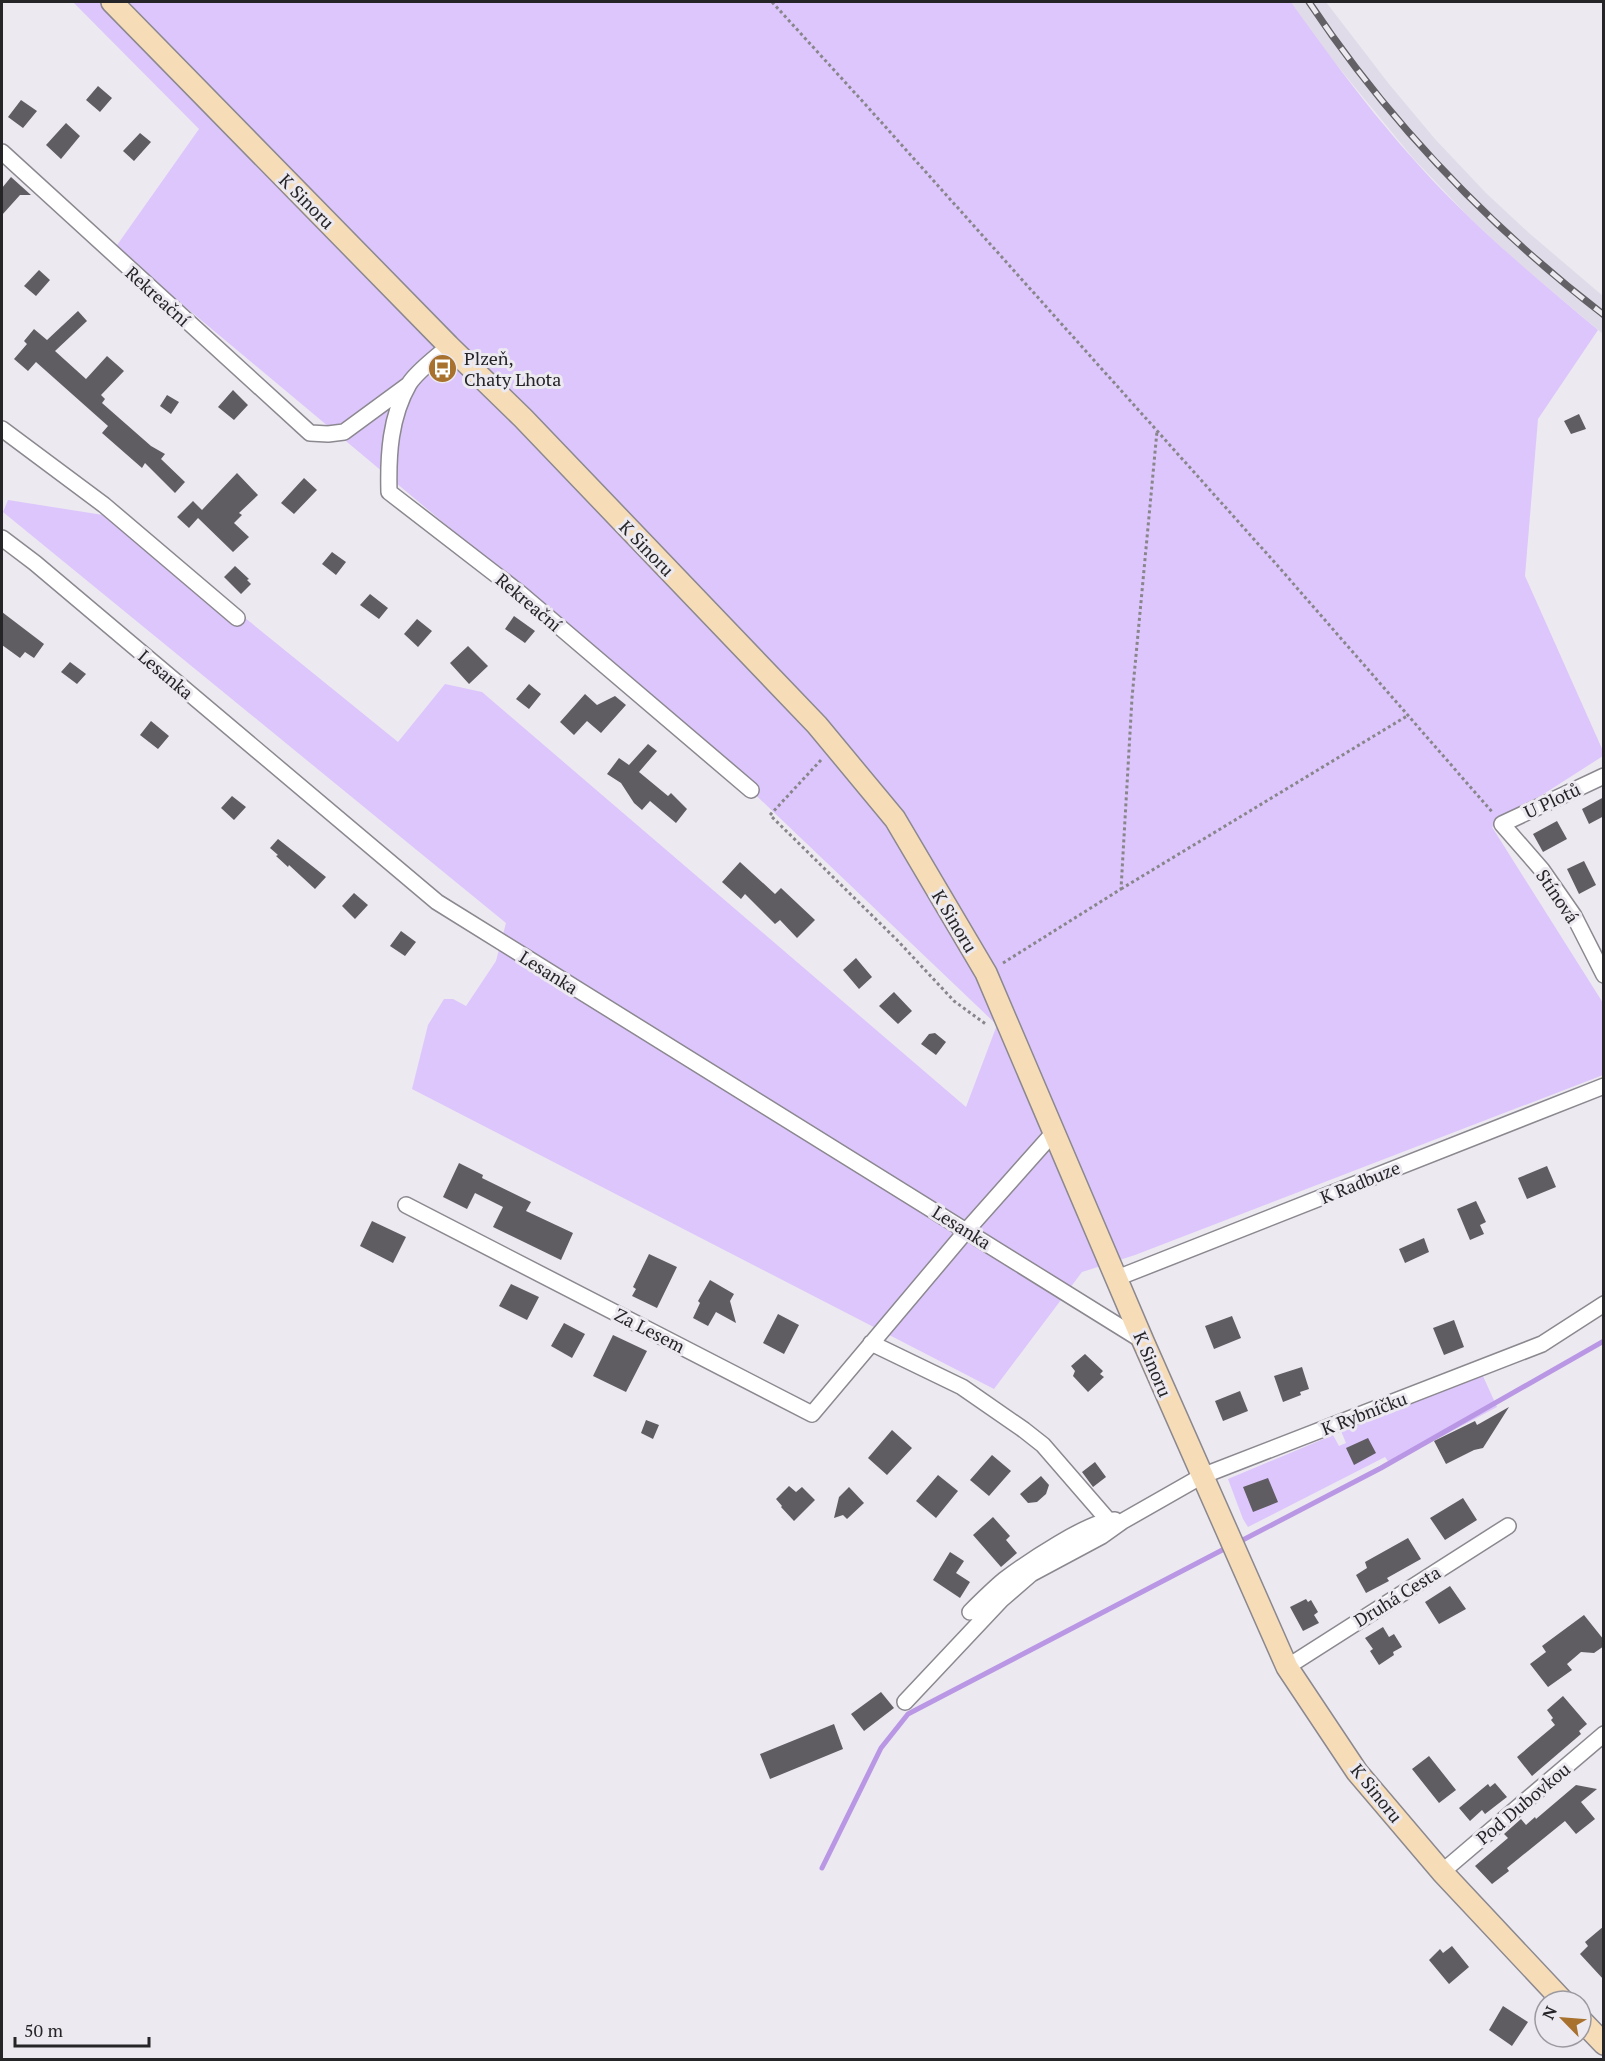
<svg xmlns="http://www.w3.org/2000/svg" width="1605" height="2061" font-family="'PT Serif',serif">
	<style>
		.built { fill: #e0dbe9 }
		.green { fill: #dcc6fc }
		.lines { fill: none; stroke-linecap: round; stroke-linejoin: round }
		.stream { stroke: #b997e4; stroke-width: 5 }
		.building { fill: #5f5c62 }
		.street-casing { stroke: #8b888f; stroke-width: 18 }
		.secondary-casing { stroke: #8b888f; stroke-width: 24 }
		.path { stroke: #88868b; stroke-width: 3; stroke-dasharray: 3 3; stroke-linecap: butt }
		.street { stroke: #fff; stroke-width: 15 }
		.secondary { stroke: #f6ddb8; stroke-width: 21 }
		.rail-casing { stroke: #636165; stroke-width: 7 }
		.rail { stroke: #ece9f0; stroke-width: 4.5; stroke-dasharray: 14; stroke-linecap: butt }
		.labels { text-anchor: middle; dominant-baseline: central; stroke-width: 6; stroke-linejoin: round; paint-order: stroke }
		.street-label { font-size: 18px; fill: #252426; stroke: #ece9f0 }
		.poi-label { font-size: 18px; fill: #252426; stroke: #ece9f0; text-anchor: start }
	</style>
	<rect width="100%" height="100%" fill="#ece9f0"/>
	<path class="built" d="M1291,2h35l63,82 46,55 51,54 43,40 74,63v38l-94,-79 -43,-41 -53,-56 -87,-106z"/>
	<path class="green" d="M73,2h1218c53,75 110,150 177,214 41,40 86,77 130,114l-60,89 -13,157 78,175v5l-111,71 111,176v72l-468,180 -53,17 -88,117 -582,-300 16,-64 16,-26h9l13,7 30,-45 10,-38 -503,-411 5,-12 114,18 276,224 47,-58 37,8 484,415 31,-82 -339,-323 -543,-454 84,-119z
		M1482,1374l15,33 -107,57 -5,-7 -137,70 -5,-8 -15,-40 105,-44 6,11 7,-3 -5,-12 49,-21z"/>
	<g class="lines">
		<path class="stream" d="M1237,1543l144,-75 223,-127
			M822,1868l59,-120 27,-34 320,-167"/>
	</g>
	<path class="building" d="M98,86l14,12 -12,14 -14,-12z
		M21,100l16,11 -14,17 -15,-11z
		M66,123l14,13 -19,23 -15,-14z
		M140,133l11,9 -17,19 -11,-10z
		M11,177l20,18h-11l-18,20v-27z
		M39,270l11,10 -14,16 -12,-10z
		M78,311l9,10 -32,30 31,28 21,-23 17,15 -23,24 4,4 -3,4 49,43 14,8 -4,5 24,23 -10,11 -30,-30 -3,5 -40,-35 6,-7 -72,-64 -8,9 -14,-12 13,-15 -3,-3 10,-12 13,11z
		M233,390l15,15 -14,15 -16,-13z
		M167,395l12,7 -8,12 -11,-8z
		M1579,414l7,15 -15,5 -7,-13z
		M237,473l21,22 -19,18 3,2 -8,8 15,14 -16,15 -35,-34 -9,10 -12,-11 16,-16 9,9z
		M304,478l13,12 -23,24 -13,-11z
		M332,552l14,10 -10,13 -14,-11z
		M235,566l14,13 -2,1 4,4 -10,10 -17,-17z
		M370,594l18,14 -9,11 -19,-14z
		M2,612l42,32 -10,14 -9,-6 -5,6 -18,-13z
		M514,616l21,15 -10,12 -20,-14z
		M417,619l15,12 -14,16 -14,-13z
		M468,646l20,20 -19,18 -19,-21z
		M70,662l16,12 -9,10 -16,-12z
		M529,684l12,10 -12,15 -13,-10z
		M585,694l12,11 18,-9 11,9 -25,28 -14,-12 -13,14 -14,-13z
		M151,721l18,15 -11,13 -18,-14z
		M648,744l9,7 -18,21 29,24 3,-3 16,16 -11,14 -26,-22 -8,9 -8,-7 -13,-20 -14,-9 12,-16 10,7z
		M232,796l14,11 -12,13 -13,-12z
		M1604,797v19l-15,8 -7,-15z
		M1557,821l10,18 -24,13 -10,-18z
		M278,839l48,38 -11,12 -26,-24 -1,2 -12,-11 2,-1 -8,-7z
		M1584,861l12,24 -17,9 -12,-25z
		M740,862l35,32 6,-6 34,32 -18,18 -17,-18 -5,4 -30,-30 -4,5 -19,-17z
		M354,893l14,12 -13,14 -13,-13z
		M401,931l15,11 -11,14 -15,-10z
		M856,958l16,19 -13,12 -16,-19z
		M894,992l18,19 -14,13 -19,-18z
		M935,1033l11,9 -10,13 -15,-11 8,-10z
		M459,1163l24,12 -1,3 49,24 -5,9 47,22 -12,27 -68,-33 10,-20 -28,-14 -8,16 -24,-12z
		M1547,1166l9,21 -29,12 -9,-21z
		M1476,1201l10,21 -6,3 4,9 -14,6 -13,-31z
		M372,1221l34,16 -13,26 -33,-17z
		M1424,1238l5,14 -24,11 -6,-14z
		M649,1254l28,13 -20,41 -25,-12 4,-7 -3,-2z
		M710,1280l24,14 -4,7 6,22 -20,-11 -8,14 -15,-8 7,-15 -2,-2z
		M511,1284l28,13 -12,23 -28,-14z
		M778,1314l21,11 -15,29 -21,-11z
		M1232,1316l9,22 -27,11 -9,-23z
		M1454,1320l10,27 -20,8 -11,-27z
		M564,1323l21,11 -13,24 -21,-12z
		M613,1335l34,16 -21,41 -33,-16z
		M1085,1354l18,17 -3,3 4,3 -16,15 -15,-16 2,-5 -4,-5z
		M1302,1367l7,22 -9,3 1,3 -18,7 -9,-26z
		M1240,1391l8,20 -25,10 -8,-20z
		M1509,1407l-26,41 -9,2 -28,14 -12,-23 41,-20 2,4z
		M646,1420l13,5 -6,14 -12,-6z
		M892,1430l20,18 -25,27 -19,-17z
		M1368,1438l8,15 -22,12 -8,-17z
		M992,1455l19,16 -22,25 -19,-16z
		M1095,1462l11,15 -13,10 -11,-15z
		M938,1475l20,16 -22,27 -20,-17z
		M1041,1476l8,9 -3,9 -9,8 -9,1 -8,-9z
		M1268,1478l10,24 -25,10 -10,-25z
		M789,1486l7,6 6,-5 13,13 -21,21 -13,-14 1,-1 -6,-7z
		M849,1487l15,16 -17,16 -4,-4 -9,3 5,-21z
		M1463,1498l14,22 -32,20 -15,-22z
		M993,1517l17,19 -4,4 11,13 -16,14 -28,-32z
		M1408,1538l13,21 -34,19 2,3 -23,12 -10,-18 11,-7 -2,-6z
		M950,1552l14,9 -8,12 14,9 -10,16 -27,-18z
		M1450,1586l16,23 -27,15 -14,-22z
		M1306,1599l2,3 3,-2 7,12 -4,3 5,8 -16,8 -13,-24z
		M1584,1615l20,25v6l-10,7 -13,-1 -14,12 5,6 -24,17 -18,-23 16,-12 -4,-6z
		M1383,1627l6,10 5,-3 8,13 -9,5 1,3 -15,10 -9,-14 3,-2 -8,-11z
		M881,1692l13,16 -30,23 -13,-17z
		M1563,1696l24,28 -8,7 2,3 -49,42 -15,-19 38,-32 -4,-5 2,-2 -6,-8z
		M834,1724l9,25 -73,30 -10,-25z
		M1429,1756l27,34 -17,13 -27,-34z
		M1495,1783l12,14 -22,17 -3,-4 -12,11 -11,-13 29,-24 2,3z
		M1576,1785l21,4 -16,13 14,17 -19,15 -11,-13 -58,47 2,3 -17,13 -17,-18 33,-28 -4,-4 17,-15 5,6 9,-8 1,2z
		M1604,1926v54l-24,-26 8,-8 -3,-4z
		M1452,1946l17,21 -20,17 -20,-24 11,-11 3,4z
		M1503,2006l25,16 -16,24 -23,-16z"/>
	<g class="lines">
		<defs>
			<path id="street" d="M2,152l308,281 18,1 16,-2 64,-47
				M449,346c-11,10 -32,25 -40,38 -19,33 -21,71 -20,108l132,102 230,196
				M2,429l102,76 133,113
				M2,538l33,25 402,339 706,439
				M1604,776l-102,48 40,46 32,46 30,59
				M406,1205l406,209 155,-184 88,-99
				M1117,1278l487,-192
				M871,1343l91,44 62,43 19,15 65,75
				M970,1612c11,-11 22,-22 34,-32 21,-16 87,-61 111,-60
				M1287,1667l221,-141
				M905,1702l96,-102 30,-26 71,-38 21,-15 79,-45 340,-132 62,-40
				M1442,1872l162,-138"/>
			<path id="secondary" d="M112,2l337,344 74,72 294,307 78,94 91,154 157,368 144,326 70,105 85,100 121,129
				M1581,2020l23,24"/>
		</defs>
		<use href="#street" class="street-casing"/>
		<use href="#secondary" class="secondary-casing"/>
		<path class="path" d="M772,2l93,102 412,461 216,248
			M821,760l-51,55 127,125 57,61 33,24
			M1121,889l286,-173
			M1003,963l118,-74 11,-191 25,-267"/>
		<use href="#street" class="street"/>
		<use href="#secondary" class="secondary"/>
		<defs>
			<path id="rail" d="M1309,2c79,119 181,225 295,313"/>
		</defs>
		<use href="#rail" class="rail-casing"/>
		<use href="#rail" class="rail"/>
	</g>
	<defs>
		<symbol id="bus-disc" viewBox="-11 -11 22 22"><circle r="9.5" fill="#a8712d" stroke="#ece9f0"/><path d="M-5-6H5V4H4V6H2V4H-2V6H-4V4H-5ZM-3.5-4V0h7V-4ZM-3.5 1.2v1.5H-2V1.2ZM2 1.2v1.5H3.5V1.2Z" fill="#fff"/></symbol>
	</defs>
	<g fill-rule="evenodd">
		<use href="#bus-disc" x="426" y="352" width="33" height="33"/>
	</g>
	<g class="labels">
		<g class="street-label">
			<text transform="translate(307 201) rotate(45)">K Sinoru</text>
			<text transform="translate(158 296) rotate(42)">Rekreační</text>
			<text transform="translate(647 548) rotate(46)">K Sinoru</text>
			<text transform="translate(529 602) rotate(40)">Rekreační</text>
			<text transform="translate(166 674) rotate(40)">Lesanka</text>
			<text transform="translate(1552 800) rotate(-25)">U Plotů</text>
			<text transform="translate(1558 896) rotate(56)">Stínová</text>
			<text transform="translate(955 921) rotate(59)">K Sinoru</text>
			<text transform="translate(549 972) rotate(32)">Lesanka</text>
			<text transform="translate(1360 1182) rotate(-22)">K Radbuze</text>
			<text transform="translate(962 1227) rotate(32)">Lesanka</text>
			<text transform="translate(650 1330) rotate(27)">Za Lesem</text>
			<text transform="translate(1153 1364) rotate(67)">K Sinoru</text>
			<text transform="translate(1364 1413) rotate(-21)">K Rybníčku</text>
			<text transform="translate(1397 1596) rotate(-32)">Druhá Cesta</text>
			<text transform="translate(1377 1793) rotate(51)">K Sinoru</text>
			<text transform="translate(1523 1803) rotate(-40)">Pod Dubovkou</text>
		</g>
		<g class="poi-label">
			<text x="464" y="358">Plzeň,<tspan x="464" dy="21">Chaty Lhota</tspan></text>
		</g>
	</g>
	<rect width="1605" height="2061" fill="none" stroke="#252426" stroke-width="6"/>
	<g transform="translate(1563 2019) rotate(295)"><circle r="28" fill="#ece9f0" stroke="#9c9a9f" stroke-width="1.5"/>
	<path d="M0-4.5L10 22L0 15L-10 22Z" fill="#a8712d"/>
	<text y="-9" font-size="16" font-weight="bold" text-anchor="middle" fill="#252426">N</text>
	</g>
	<path d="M15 2037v9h134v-9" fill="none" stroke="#252426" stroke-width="3"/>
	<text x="24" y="2037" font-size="18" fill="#252426" stroke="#ece9f0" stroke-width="4.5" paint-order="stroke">50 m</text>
</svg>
